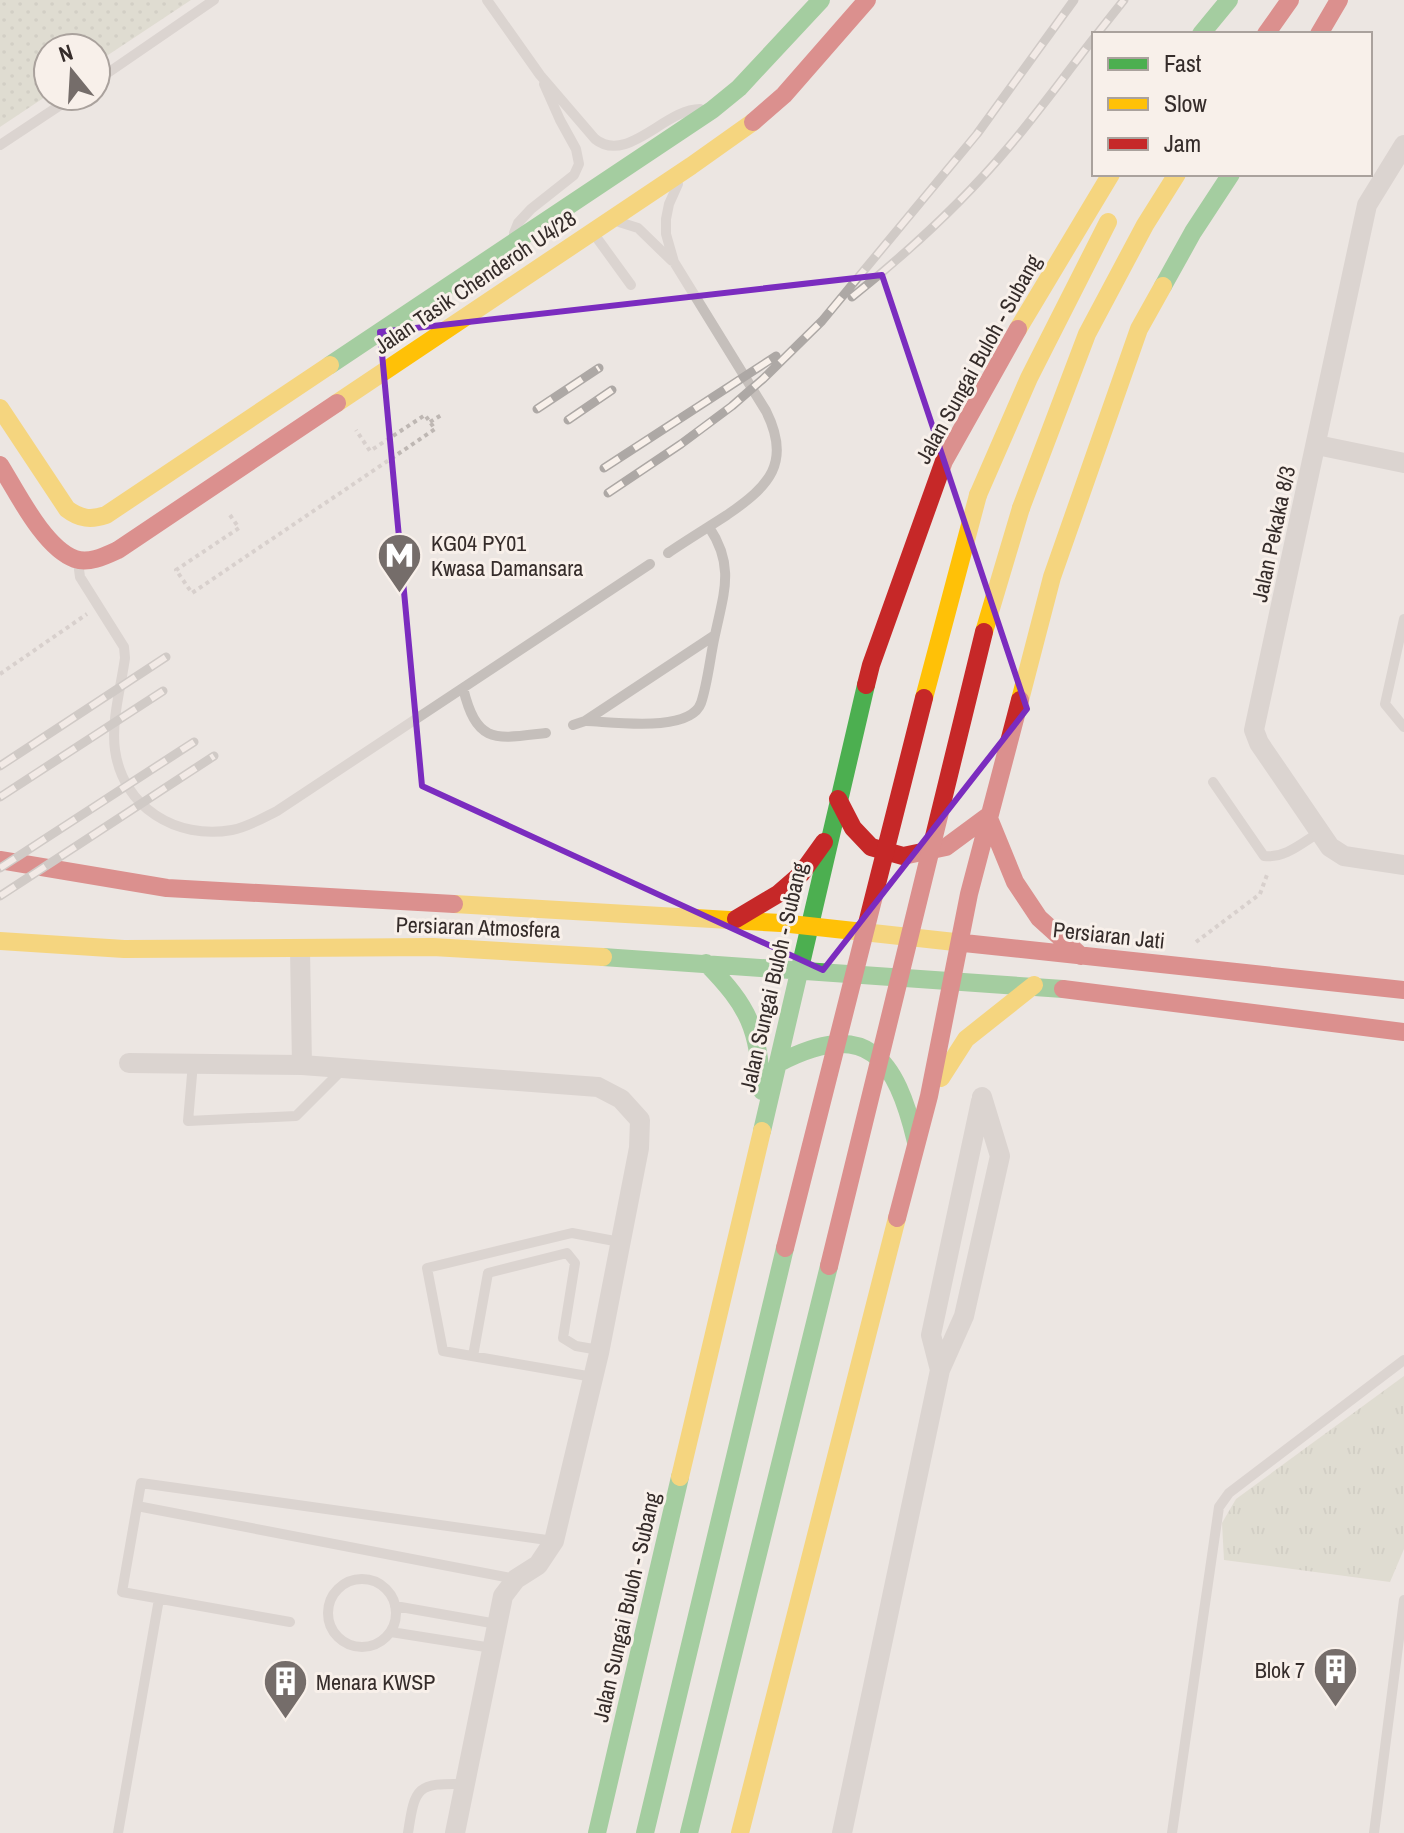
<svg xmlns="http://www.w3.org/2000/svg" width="1404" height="1833" font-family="'Archivo Narrow',sans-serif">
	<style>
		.grass { fill: url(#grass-dots) }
		.park { fill: url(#park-tufts) }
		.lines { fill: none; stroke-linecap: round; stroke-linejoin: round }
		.path { stroke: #beb7b3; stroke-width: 4; stroke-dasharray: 4 4; stroke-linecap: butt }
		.lane { stroke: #c5bfbb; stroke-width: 10 }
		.street { stroke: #c5bfbb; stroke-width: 20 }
		.fast { stroke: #4caf50; stroke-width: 18 }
		.slow { stroke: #ffc107; stroke-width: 18 }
		.jam { stroke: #c62828; stroke-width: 18 }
		.rail-casing { stroke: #ada8a5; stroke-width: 9 }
		.rail { stroke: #f8f0ea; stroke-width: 6; stroke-dasharray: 18; stroke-linecap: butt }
		.fast-bridge { stroke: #4caf50; stroke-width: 18 }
		.slow-bridge { stroke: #ffc107; stroke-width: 18 }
		.jam-bridge { stroke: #c62828; stroke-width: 18 }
		.marked { fill: none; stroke: #7b2cbf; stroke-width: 6; stroke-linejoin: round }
		.labels { text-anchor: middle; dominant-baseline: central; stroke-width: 6; stroke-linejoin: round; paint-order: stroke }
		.street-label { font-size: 22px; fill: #352c2a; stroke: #f8f0ea }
		.poi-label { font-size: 22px; fill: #352c2a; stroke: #f8f0ea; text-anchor: start }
	</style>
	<defs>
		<pattern id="grass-dots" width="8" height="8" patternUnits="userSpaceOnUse" patternTransform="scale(2)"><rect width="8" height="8" fill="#cfd0bd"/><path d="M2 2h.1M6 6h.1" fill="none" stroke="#b2b3a3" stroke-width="1.8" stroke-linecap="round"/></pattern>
		<pattern id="park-tufts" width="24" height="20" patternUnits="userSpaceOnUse" patternTransform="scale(2)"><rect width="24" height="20" fill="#cfd0bd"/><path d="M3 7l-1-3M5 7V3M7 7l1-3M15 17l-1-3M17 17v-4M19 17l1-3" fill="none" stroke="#b2b3a3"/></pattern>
	</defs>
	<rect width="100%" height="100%" fill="#ece6e2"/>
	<path class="grass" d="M0,0h191l-95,63v-15h-48v47l-48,32z"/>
	<path class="park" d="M1404,1376v173l-14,33 -166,-22 -2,-37 14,-24z"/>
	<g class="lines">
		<path class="path" d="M430,422l13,-8
			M230,515l9,13 -63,42 16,23 243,-164 -10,-14 -55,36 -14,-21
			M0,674l87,-60
			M1196,942l64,-48 8,-22"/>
		<path class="lane" d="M487,0l53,75 55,64c32,26 70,-30 105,-30
			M96,81l118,-81
			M0,145l74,-49
			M619,222l19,6 34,33
			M514,233l4,-10 13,-14 43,-34 5,-11 -3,-15 -16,-29 -16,-36
			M594,234l37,51
			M668,553c19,-13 39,-25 59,-38 42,-29 65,-52 39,-104l-92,-149 -8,-28v-15l3,-15 9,-20
			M78,562l2,15 44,70 1,11c-4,29 -14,63 -10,92 8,57 61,90 117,80 16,-3 31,-12 45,-19l373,-247
			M1404,619l-19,85 19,23
			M463,688c14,57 32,51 83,45
			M587,721c27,1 103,12 114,-18 7,-21 9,-46 14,-68
			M573,725l12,-4 130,-86c9,-43 20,-69 -6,-108
			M1213,782l51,74c21,3 39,-14 56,-24
			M193,1063l-5,58 108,-5 46,-46
			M473,1356l15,-83 79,-20 8,10 -12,75 13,8 23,4
			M593,1377l-150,-26 -16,-83 145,-35 48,9
			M137,1506l-15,86 168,30
			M516,1579l-379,-73 4,-23 413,58
			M328 1613a34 34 0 1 1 68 0a34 34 0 1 1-68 0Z
			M395,1606l102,18
			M391,1632l101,16
			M118,1833l41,-234
			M408,1833c7,-47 9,-50 57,-49
			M1172,1833l47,-326 10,-14 175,-133
			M1374,1833l30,-233"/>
		<path class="street" d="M1404,145l-37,60 -113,525 5,13 71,104 14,9 60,9
			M1317,445l87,18
			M300,949l2,116 296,22 23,12 19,21 -1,28 -40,205 -45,188 -16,24 -22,14 -13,17 -48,237
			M129,1063l173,2
			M940,1370l-9,-35 50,-234
			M842,1833l98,-463 24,-54 36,-160 -18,-59"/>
		<path class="fast" d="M1201,34l28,-34
			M1163,286l30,-54 38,-58
			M330,365l382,-255 27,-22 82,-88
			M603,957l460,32
			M706,963c44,45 52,65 56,128
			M779,1063c88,-46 117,-5 137,79
			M762,1131l104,-446
			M597,1833l83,-356"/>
		<path class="slow" d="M1018,329l93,-155
			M337,403l354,-237 62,-44
			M0,408l67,101c13,10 24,11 39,6l224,-150
			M978,495l51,-117 79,-156
			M1021,508l66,-174 58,-109 32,-51
			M1020,700l32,-123 87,-248 24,-43
			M454,904l327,19 183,20
			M0,941l124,8 309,-2 170,10
			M941,1078l25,-39 68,-54
			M680,1477l82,-346
			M740,1833l157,-615"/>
		<path class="jam" d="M1266,34l24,-34
			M1319,34l20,-34
			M753,122l31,-27 83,-95
			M0,465c17,27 44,83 75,94 14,5 30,-3 43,-9l219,-147
			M866,685l5,-20 73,-204 74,-132
			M838,799l15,29 18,19 32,9 43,-9 42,-31
			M988,816l27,66 24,36 42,38
			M0,860l167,28 287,16
			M736,919l42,-25 23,-20 23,-32
			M964,943l440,47
			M1063,989l341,43
			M897,1218l32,-122 40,-202 51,-194"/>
		<defs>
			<path id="rail" d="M1097,34l27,-34
				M852,297c55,-44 109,-93 155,-148 30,-35 58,-74 87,-111
				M537,409l62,-41
				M568,420l44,-30
				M604,468l172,-112
				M608,493l73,-49 51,-38 31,-27 59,-58 155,-187 97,-134
				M0,766l166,-109
				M0,797l163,-106
				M0,868l194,-126
				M0,896l214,-140"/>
		</defs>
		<use href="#rail" class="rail-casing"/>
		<use href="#rail" class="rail"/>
		<path class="fast-bridge" d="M645,1833l140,-585
			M689,1833l140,-567"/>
		<path class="slow-bridge" d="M984,632l37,-124
			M924,698l54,-203"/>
		<path class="jam-bridge" d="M785,1248l139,-550
			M829,1266l155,-634"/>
	</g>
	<path d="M0 0H1404V1833H0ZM882,275l145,434 -204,261 -401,-184 -42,-454z" fill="#ece6e2" fill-opacity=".55" fill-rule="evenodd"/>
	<path class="marked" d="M882,275l145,434 -204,261 -401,-184 -42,-454z"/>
	<defs>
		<symbol id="metro-pin" viewBox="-11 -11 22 30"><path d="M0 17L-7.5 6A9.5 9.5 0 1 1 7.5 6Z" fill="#756d6a" stroke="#f8f0ea"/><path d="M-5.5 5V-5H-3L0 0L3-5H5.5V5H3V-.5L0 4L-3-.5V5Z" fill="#fff"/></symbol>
		<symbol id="building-pin" viewBox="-11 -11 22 30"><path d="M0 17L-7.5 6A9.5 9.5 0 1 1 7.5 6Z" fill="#756d6a" stroke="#f8f0ea"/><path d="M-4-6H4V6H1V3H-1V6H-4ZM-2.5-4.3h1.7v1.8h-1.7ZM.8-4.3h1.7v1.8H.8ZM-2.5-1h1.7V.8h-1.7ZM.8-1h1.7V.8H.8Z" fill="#fff"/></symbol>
	</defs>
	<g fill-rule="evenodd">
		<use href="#metro-pin" x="374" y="530" width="51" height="69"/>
		<use href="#building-pin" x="1310" y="1644" width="51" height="69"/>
		<use href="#building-pin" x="260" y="1656" width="51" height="69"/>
	</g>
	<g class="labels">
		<g class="street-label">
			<text transform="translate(475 282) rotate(-34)">Jalan Tasik Chenderoh U4/28</text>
			<text transform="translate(978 359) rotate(-61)">Jalan Sungai Buloh - Subang</text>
			<text transform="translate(1273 534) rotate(-78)">Jalan Pekaka 8/3</text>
			<text transform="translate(478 927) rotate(2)">Persiaran Atmosfera</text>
			<text transform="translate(1109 935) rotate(6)">Persiaran Jati</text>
			<text transform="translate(773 977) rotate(-77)">Jalan Sungai Buloh - Subang</text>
			<text transform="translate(626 1607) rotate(-77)">Jalan Sungai Buloh - Subang</text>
		</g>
		<g class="poi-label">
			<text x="431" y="543">KG04 PY01<tspan x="431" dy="25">Kwasa Damansara</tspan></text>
			<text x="1305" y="1670" text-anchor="end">Blok 7</text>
			<text x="316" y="1682">Menara KWSP</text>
		</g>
	</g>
	<rect x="1092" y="32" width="280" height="144" fill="#f8f0ea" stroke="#aaa29d" stroke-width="2"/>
	<rect x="1108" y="58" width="40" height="12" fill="#4caf50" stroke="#aaa29d" stroke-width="2"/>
	<text x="1164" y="72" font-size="24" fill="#352c2a">Fast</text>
	<rect x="1108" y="98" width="40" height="12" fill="#ffc107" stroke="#aaa29d" stroke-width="2"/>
	<text x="1164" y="112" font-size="24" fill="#352c2a">Slow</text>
	<rect x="1108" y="138" width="40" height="12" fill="#c62828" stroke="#aaa29d" stroke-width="2"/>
	<text x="1164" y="152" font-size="24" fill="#352c2a">Jam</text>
	<g transform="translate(72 72) rotate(342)"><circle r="38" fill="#f8f0ea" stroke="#aaa29d" stroke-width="2"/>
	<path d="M0-6L14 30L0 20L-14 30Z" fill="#756d6a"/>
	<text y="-12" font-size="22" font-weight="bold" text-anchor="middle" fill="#352c2a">N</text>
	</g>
</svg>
